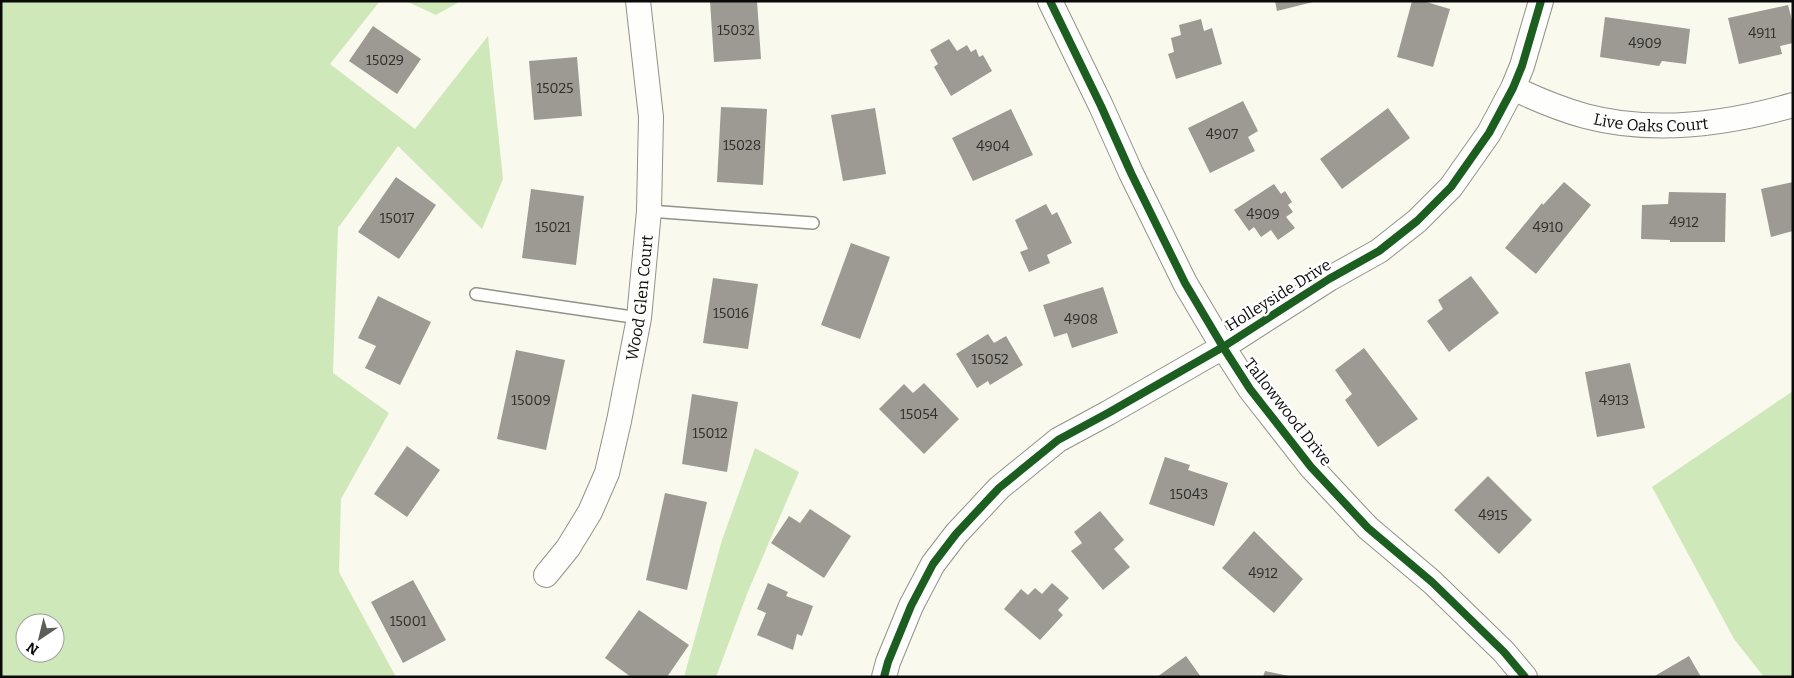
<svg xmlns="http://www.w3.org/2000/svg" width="1794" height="678" font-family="Bitter,serif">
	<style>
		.forest { fill: #cfe8ba; fill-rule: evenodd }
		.building { fill: #9c9a93 }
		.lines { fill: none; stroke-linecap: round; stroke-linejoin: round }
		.service-casing { stroke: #92928c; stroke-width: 14 }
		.minor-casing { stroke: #92928c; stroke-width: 26 }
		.service { stroke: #fefefc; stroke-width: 11 }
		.minor { stroke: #fefefc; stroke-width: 24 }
		.cycleway-casing { stroke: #fff; stroke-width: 11 }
		.cycleway { stroke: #1b5e20; stroke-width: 8 }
		.labels { text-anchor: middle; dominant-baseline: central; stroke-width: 5; stroke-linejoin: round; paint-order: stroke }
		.number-label { font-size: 14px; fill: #2e2e2c }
		.street-label { font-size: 16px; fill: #0a0a0a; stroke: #fff }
	</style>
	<rect width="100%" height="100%" fill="#faf9ed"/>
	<path class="forest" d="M1,1h379l-50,63 85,65 73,-93 15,143 -21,50 -84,-83 -60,82 -5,145 56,40 -48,86 -2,73 57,105h-395zM25,623h30v30h-30z
		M406,1h55l-25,14z
		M1793,391v286h-29l-30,-38 -82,-152z
		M755,448l44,24 -52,122 -31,83h-32l38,-137z"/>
	<path class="building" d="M710,1h47l4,58 -47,3z
		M1275,1h38v1l-36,9z
		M1412,1h11l27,8 -17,58 -36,-10z
		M1788,5l5,19v19l-13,3 2,8 -43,10 -11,-46z
		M1605,17l85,12 -4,35 -24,-3 -3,5 -59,-9z
		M1201,19l3,12 8,-3 10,36 -46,15 -8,-25 6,-2 -3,-14 10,-3 -2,-10z
		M373,26l48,33 -24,35 -48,-33z
		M949,39l8,12 10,-6 4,7 5,-3 3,8 4,-2 9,16 -41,25 -17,-29 4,-3 -8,-14z
		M577,57l5,59 -48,4 -5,-59z
		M1243,101l15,30 -10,6 7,14 -45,22 -22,-45z
		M721,107l46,2 -4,76 -46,-3z
		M875,108l11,66 -43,7 -12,-66z
		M1388,108l22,30 -68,51 -22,-30z
		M1011,109l22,46 -60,26 -21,-43z
		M396,177l40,28 -37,54 -41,-27z
		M1564,182l27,23 -55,69 -31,-26 37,-45 1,2z
		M1793,182v49l-22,6 -10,-48z
		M1274,184l7,10 4,-3 7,11 -4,3 5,7 -7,5 9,11 -17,12 -7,-10 -10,7 -7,-10 -5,4 -15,-21z
		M531,189l53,7 -8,69 -54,-7z
		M1669,192l57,1 -1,49h-55v-2l-29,-1 1,-34 26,-1z
		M1046,204l6,11 5,-3 15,31 -25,12 3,8 -21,9 -9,-20 8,-3 -13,-29z
		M851,243l39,14 -30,82 -39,-14z
		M1471,276l28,37 -50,39 -22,-31 16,-12 -5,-9z
		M713,278l45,6 -10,65 -45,-6z
		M1103,287l15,46 -46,15 -5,-15 -13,4 -11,-32z
		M378,296l53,26 -31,63 -35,-17 11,-22 -18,-8z
		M988,334l6,9 12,-7 17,29 -33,20 -2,-4 -11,7 -21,-34z
		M1364,348l54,71 -40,28 -33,-47 7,-6 -17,-24z
		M516,350l49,10 -19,90 -49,-11z
		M1630,363l15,65 -48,9 -12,-65z
		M924,383l35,36 -35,35 -45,-45 25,-25 9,9z
		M692,394l46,8 -11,70 -45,-8z
		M407,446l33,24 -33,47 -33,-23z
		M1165,457l25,8 -2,5 40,13 -14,43 -65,-22z
		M1488,476l44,44 -33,34 -45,-44z
		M665,493l42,9 -20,88 -41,-10z
		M810,509l41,27 -27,42 -53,-35 18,-27 11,7z
		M1100,511l24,29 -10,9 16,18 -27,23 -32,-39 11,-8 -8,-11z
		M1254,531l49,48 -29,34 -52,-45z
		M413,580l33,60 -43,23 -32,-61z
		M768,583l20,9 -2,4 27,10 -11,30 -5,-2 -4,16 -36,-15 9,-22 -9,-4z
		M1052,583l17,15 -11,12 5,5 -23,25 -36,-31 17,-20 7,6 7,-7 7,6z
		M639,610l50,35 -22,32h-36l-26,-19z
		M1186,656l15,21h-44z
		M1689,656l12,21h-48z
		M1265,671l24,5v1h-26z"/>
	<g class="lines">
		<defs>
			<path id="service" d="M649,211l164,12
				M476,294l163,24"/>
			<g id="minor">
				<path d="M1050,1l51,105 30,67 54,110 38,64 27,42 61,78 57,61 64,54 72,70 21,25"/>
				<path id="s1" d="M1513,88c23,11 47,21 72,28 67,18 142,8 208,-11"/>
				<path id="s2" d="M546,575l22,-27 22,-36 17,-39 12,-52 20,-103 10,-107 2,-94 -13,-116"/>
				<path d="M884,677l4,-15 23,-56 22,-42 23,-30 43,-46 59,-48 50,-27 115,-66 106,-68 50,-28 38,-30 34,-34 38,-54 24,-45 9,-22 19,-65"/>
			</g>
		</defs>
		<use href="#service" class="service-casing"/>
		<use href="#minor" class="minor-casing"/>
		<use href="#service" class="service"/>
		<use href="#minor" class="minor"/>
		<defs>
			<path id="cycleway" d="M1050,1l51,105 30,67 54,110 38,64 27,42 61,78 57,61 64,54 72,70 21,25
				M884,677l4,-15 23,-56 22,-42 23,-30 43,-46 59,-48 50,-27 115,-66 106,-68 50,-28 38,-30 34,-34 38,-54 24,-45 9,-22 19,-65"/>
		</defs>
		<use href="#cycleway" class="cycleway-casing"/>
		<use href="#cycleway" class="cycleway"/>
	</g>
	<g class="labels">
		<g class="number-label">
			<text x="736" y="30">15032</text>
			<text x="1762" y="33">4911</text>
			<text x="1645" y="43">4909</text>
			<text x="385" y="60">15029</text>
			<text x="555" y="88">15025</text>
			<text x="1222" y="134">4907</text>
			<text x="742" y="145">15028</text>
			<text x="993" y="146">4904</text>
			<text x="1263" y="214">4909</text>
			<text x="397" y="218">15017</text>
			<text x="1684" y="222">4912</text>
			<text x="553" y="227">15021</text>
			<text x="1548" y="227">4910</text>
			<text x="731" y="313">15016</text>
			<text x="1081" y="319">4908</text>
			<text x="990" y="359">15052</text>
			<text x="531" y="400">15009</text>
			<text x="1614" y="400">4913</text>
			<text x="919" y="414">15054</text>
			<text x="710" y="433">15012</text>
			<text x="1189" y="494">15043</text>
			<text x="1493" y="515">4915</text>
			<text x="1263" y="573">4912</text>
			<text x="408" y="621">15001</text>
		</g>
		<g class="street-label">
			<text stroke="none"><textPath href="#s1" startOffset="144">Live Oaks Court</textPath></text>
			<text transform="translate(1278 295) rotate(-32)">Holleyside Drive</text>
			<text stroke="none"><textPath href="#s2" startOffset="298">Wood Glen Court</textPath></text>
			<text transform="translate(1288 412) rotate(52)">Tallowwood Drive</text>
		</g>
	</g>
	<rect width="1794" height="678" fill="none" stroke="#0a0a0a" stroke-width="5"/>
	<g transform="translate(40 638) rotate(215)"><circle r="24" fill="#ffffff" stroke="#9d9d9d"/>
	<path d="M0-4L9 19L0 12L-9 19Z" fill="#5e5e59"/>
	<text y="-8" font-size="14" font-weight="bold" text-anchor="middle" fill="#0a0a0a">N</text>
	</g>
</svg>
